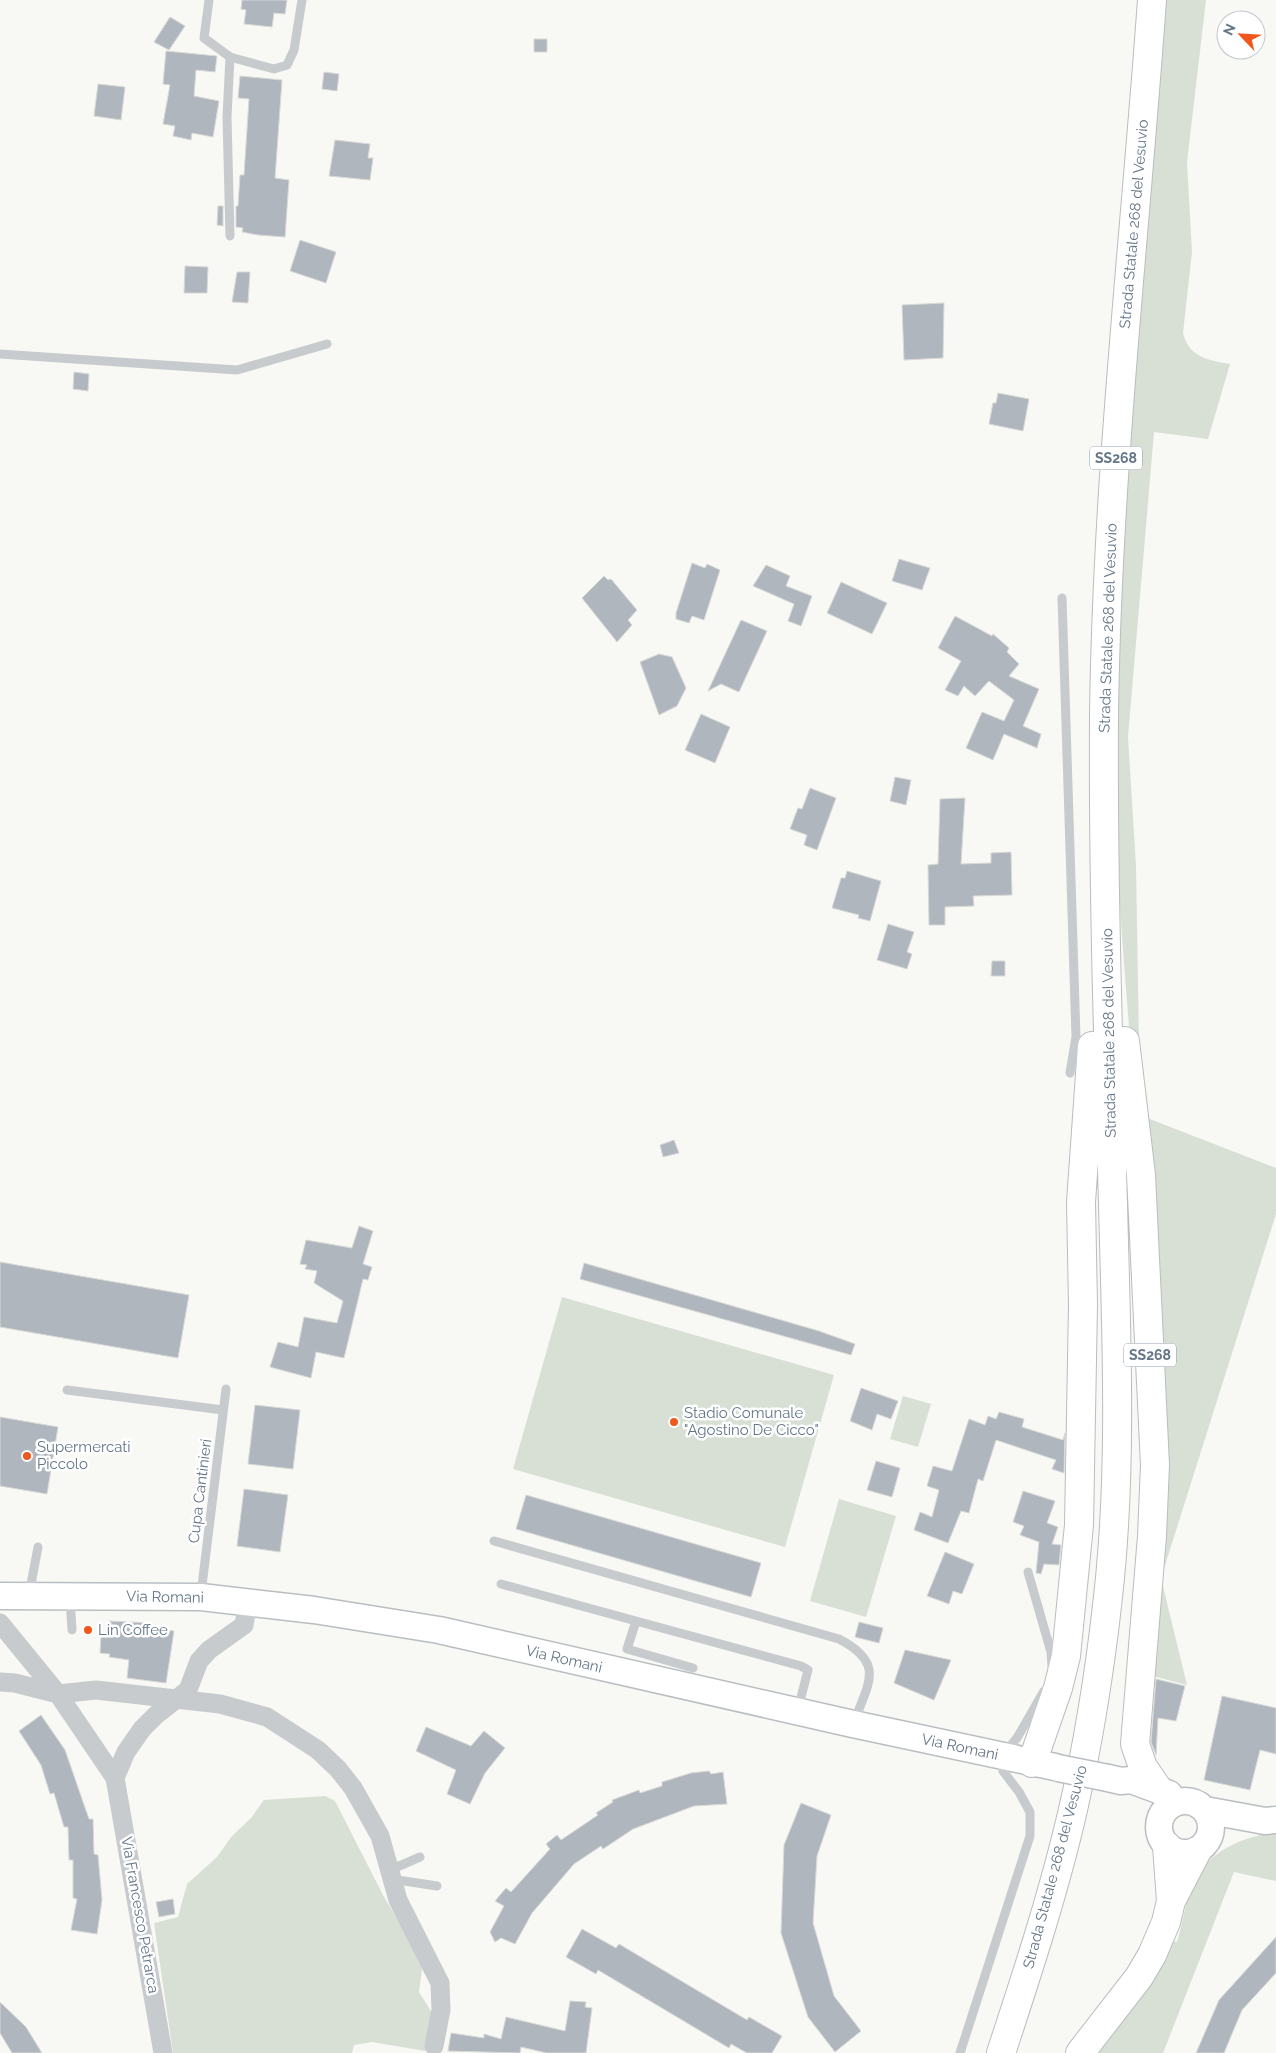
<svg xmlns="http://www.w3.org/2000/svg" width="1276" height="2053" font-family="Raleway,sans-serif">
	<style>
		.green { fill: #d8e0d5 }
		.building { fill: #afb6bd; stroke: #d9d9d7 }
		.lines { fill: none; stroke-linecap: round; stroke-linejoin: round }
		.secondary-casing { stroke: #b9bec3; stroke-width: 29 }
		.highway-casing { stroke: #b9bdc0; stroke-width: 30 }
		.lane { stroke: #c7cbce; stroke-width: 9 }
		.street { stroke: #c7cbce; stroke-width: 19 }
		.secondary { stroke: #fff; stroke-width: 26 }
		.highway { stroke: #fff; stroke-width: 28 }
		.secondary-bridge-casing { stroke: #b9bec3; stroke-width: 29; stroke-linecap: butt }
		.secondary-bridge { stroke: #fff; stroke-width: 26 }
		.poi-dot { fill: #ef571d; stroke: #fff; stroke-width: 2 }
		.labels { text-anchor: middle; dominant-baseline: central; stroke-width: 5; stroke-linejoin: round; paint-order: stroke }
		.shield { fill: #fff; stroke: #929fac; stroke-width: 1 }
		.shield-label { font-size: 14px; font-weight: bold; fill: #647688 }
		.street-label { font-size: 15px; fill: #647688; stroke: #fff }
		.poi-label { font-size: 15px; fill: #647688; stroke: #fff; text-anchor: start }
	</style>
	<rect width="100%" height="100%" fill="#f8f8f4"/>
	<path class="green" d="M1164,0h42l-19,162 5,90 -9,81c6,24 24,27 47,31l-22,75 -54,-7 -26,305 8,129 4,234 -6,-3c-5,-86 -15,-173 -17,-259 -6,-280 24,-560 47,-838z
		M1142,1116l134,52v46l-115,364 26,107 -38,-10z
		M562,1297l272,78 -49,172 -272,-78z
		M903,1396l28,8 -13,43 -28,-8z
		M839,1499l57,17 -30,101 -56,-16z
		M325,1796l10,5 49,96 39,65 -4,30 13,21 -7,38 -53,-9 -18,3 -2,8h-179l-19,-130 24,-6 9,-33 30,-27 15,-21 19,-18 13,-18z
		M1271,1833h5v48l-42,-9 -71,181h-69l66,-86 13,-26 4,1c6,-19 9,-46 18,-63 15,-28 46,-41 76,-46z"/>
	<path class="building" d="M242,0h45l-2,14 -11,-1 -2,14 -28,-3 2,-14 -5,-1z
		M170,17l15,9 -16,24 -15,-8z
		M534,39h13v13h-13z
		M166,51l51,5 -2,16 -19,-2 -2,26 25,5 -6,36 -21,-4 -1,7 -18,-4 2,-10 -12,-2 7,-39 -7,-1z
		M324,72l15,2 -2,17 -15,-2z
		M240,76l42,4 -7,98 14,2 -4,57 -27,-2 -16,-3 1,-4 -7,-1v-21h2l2,-31h4l5,-76 -11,-1z
		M98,84l27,3 -4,33 -27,-4z
		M335,140l35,4 -2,14h5l-3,22 -41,-4z
		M218,206h5v20l-6,-1z
		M300,240l36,12 -10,31 -36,-12z
		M185,266l23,1 -1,26h-23z
		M237,272h13l-2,31 -16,-1z
		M944,303l-1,55 -39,2 -2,-55z
		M74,372l15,2 -1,17 -15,-2z
		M998,393l31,6 -6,32 -34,-7 4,-21h3z
		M899,559l31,9 -8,22 -30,-9z
		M692,563l13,5 2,-4 13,6 -16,50 -12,-4 -3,7 -13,-4v-6z
		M766,565l24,11 -4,10 26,10 -11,30 -13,-5 6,-17 -41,-18z
		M604,576l4,4 3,-1 26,31 -9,10 4,5 -15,17 -35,-44z
		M841,582l46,21 -15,31 -45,-21z
		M955,616l37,20 1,-2 16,14 -2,4 12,12 -10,12 30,13 -16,37 18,8 -4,14 -33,-14 -11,26 -27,-12 16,-36 22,9 10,-21 -25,-19 -14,15 -11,-10 -6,10 -13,-6 16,-29 -23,-13z
		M741,620l26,11 -28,61 -18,-8 -13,7z
		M659,654l13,3 14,31 -9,18 -18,9 -19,-53z
		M701,714l29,13 -15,36 -30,-13z
		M895,777l16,3 -5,25 -16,-4z
		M810,788l26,10 -19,52 -13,-5 3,-10 -17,-6 8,-21 4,1z
		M965,798l-4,66 30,-1v-10l20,-1 1,43 -39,1 1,10 -29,1v18h-16l-1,-60 10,-1 2,-65z
		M847,871l34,10 -11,40 -12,-3 1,-3 -27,-7 9,-30h4z
		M888,924l26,8 -7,20 5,2 -5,15 -30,-9z
		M992,961h13v15h-14z
		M674,1140l5,13 -16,4 -3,-12z
		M359,1226l14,5 -10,33 9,3 -4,13 -5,-1 -19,79 -28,-6 -5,26 -41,-11 8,-25 20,5 6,-30 33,6 6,-22 -29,-18 3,-12 -12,-2 2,-4 -7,-1 6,-24 46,8z
		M0,1262l189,33 -11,63 -178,-31z
		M584,1263l235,68 36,13 -4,11 -271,-76z
		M861,1388l37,13 -7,18 -14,-5 -5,16 -22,-9z
		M255,1405l45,5 -7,59 -45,-5z
		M999,1412l25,7 -2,8 41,13 2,-7 -1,40 -12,-4 4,-9 -60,-20 -13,41 -5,-2 -9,34 -8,-2 -13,32 -34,-13 6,-18 12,5 7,-27 -12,-4 6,-20 19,5 17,-52 16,6 3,-9 8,3z
		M0,1417l58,10 -11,67 -47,-8z
		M876,1461l24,7 -8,29 -25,-7z
		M244,1489l44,6 -8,57 -43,-6z
		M1023,1491l32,10 -8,22 11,4 -6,17 9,1 -2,20 -15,-1 -3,10 -5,-1 3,-31 -19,-7 4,-9 -11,-4z
		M526,1495l235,68 -10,34 -235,-68z
		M945,1552l29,12 -12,30 -9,-3 -4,13 -22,-8z
		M109,1621l43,2 -1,5 23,3 -8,52 -39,-5 2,-18 -20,-3 1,-3 -10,-1 1,-18 6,1z
		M859,1622l24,6 -4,15 -24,-6z
		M905,1650l46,10 -17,40 -40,-17z
		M1156,1679l29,7 -9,35 -18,-3 -2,37 -5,-13z
		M1222,1696l54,12v46l-16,-4 -10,40 -46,-10z
		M41,1715l24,35 24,69h4l1,35 4,1 4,45 -5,34 -26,-4 6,-31 -4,-1v-38h-4l-1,-33h-4l-10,-34 -4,1 -9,-29 -22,-34z
		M426,1727l45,19 13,-15 21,17 -20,25 -15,31 -23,-10 9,-24 -40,-19z
		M709,1771l2,3 12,-2 4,32 -33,2 -61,23 -30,20 -2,-3 -27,18 -42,49 -17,31 -14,-6 -6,4 -5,-10 14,-26 -9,-5 11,-13 5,4 39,-43 -4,-5 11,-9 4,5 37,-25 -2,-2 17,-11 -1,-2 27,-10 1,3 22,-7v-4l29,-9z
		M801,1803l30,12 -14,41 -4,67 21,73 27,35 -26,21 -27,-35 -27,-84 3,-88z
		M173,1899l2,15 -16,3 -3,-15z
		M582,1929l34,19 3,-4 128,76 2,-3 33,19 -10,17h-25l-16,-9 -2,4 -131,-78 -2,4 -30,-17z
		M1276,1937v36l-34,37 -18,43h-28l23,-53z
		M570,2001l16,1 -1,5 7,1 -6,45h-39l-26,-6 -1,6 -72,-2 3,-18 33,5v-4l17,5 5,-22 59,14z
		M0,2002l26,25 16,26h-30l-12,-20z"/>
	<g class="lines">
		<defs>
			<path id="secondary" d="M0,1596l201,1 113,13 125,20 414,94 202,43
				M1108,1778l13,3 10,-1 38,14
				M1159 1827a26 26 0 1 1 52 0a26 26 0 1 1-52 0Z
				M1205,1810l60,11 11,-1"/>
			<path id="highway" d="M1125,1041l16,134 14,290 -3,71 -17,208 8,23 15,22
				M1032,1763l26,-75 8,-32 13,-131 4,-220 -2,-103 11,-156
				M1167,1846l4,55
				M1001,2053c26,-79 52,-158 71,-239 18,-78 30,-157 38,-236 12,-124 6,-250 3,-374 -5,-163 -10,-326 -9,-488 3,-240 31,-478 48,-716
				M1080,2053l59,-76 13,-22 14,-33 5,-21 26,-50"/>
		</defs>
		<use href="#secondary" class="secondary-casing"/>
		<use href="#highway" class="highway-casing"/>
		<path class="lane" d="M209,0l-5,38 26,19 44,12 13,-4 7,-15 8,-50
			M230,236l-3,-119 3,-60
			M0,354l237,16 90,-26
			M1062,598l14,439 -6,36
			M67,1390l156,20
			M494,1541l345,98c46,24 30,43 15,83
			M1028,1572l23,80 1,15
			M501,1584l135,37
			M201,1594l25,-205
			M29,1595l9,-48
			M70,1598l2,32
			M693,1668l-66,-19 9,-28 165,45 7,4 -10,39
			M390,1870l30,-13
			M391,1879l46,7
			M960,2053l70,-217v-24l-11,-20 -16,-21 -1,-15 15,-18 27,-47"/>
		<path class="street" d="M0,1623l58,71 57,84 48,275
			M0,1682l15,1 43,11 38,-4 124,14 47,13 51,33 20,19 15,19 27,48 18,64 42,83 1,27 -7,36
			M115,1778l11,-26 16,-23 14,-14 32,-25 11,-29 10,-11 35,-25 4,-23"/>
		<use href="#secondary" class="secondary"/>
		<use href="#highway" class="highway"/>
		<defs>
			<path id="secondary-bridge" d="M1058,1768l50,10"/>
		</defs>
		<use href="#secondary-bridge" class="secondary-bridge-casing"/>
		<use href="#secondary-bridge" class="secondary-bridge"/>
	</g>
	<g class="poi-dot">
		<circle cx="674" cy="1422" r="5"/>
		<circle cx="27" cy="1456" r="5"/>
		<circle cx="88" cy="1630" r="5"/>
	</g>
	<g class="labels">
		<g class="shield">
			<rect x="1090" y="446.5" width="52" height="23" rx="4"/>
			<rect x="1124" y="1343.5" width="52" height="23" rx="4"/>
		</g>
		<g class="shield-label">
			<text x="1116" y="458">SS268</text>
			<text x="1150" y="1355">SS268</text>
		</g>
		<g class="street-label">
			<text transform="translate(1134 224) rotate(-85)">Strada Statale 268 del Vesuvio</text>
			<text transform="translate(1108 628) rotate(-88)">Strada Statale 268 del Vesuvio</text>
			<text transform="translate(1109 1033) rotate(-91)">Strada Statale 268 del Vesuvio</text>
			<text transform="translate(200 1491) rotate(-83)">Cupa Cantinieri</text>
			<text transform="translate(165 1597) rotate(1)">Via Romani</text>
			<text transform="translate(564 1659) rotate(13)">Via Romani</text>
			<text transform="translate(960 1747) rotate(12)">Via Romani</text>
			<text transform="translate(1055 1867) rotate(-75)">Strada Statale 268 del Vesuvio</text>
			<text transform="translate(140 1915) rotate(80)">Via Francesco Petrarca</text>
		</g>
		<g class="poi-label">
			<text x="684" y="1413">Stadio Comunale<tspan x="684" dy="17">"Agostino De Cicco"</tspan></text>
			<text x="37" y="1447">Supermercati<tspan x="37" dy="17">Piccolo</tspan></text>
			<text x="98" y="1630">Lin Coffee</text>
		</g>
	</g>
	<g transform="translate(1241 35) rotate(295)"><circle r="24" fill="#ffffff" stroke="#c1c8cf"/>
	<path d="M0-4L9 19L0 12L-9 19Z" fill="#ef571d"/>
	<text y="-8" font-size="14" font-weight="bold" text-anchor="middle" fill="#647688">N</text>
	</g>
</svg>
